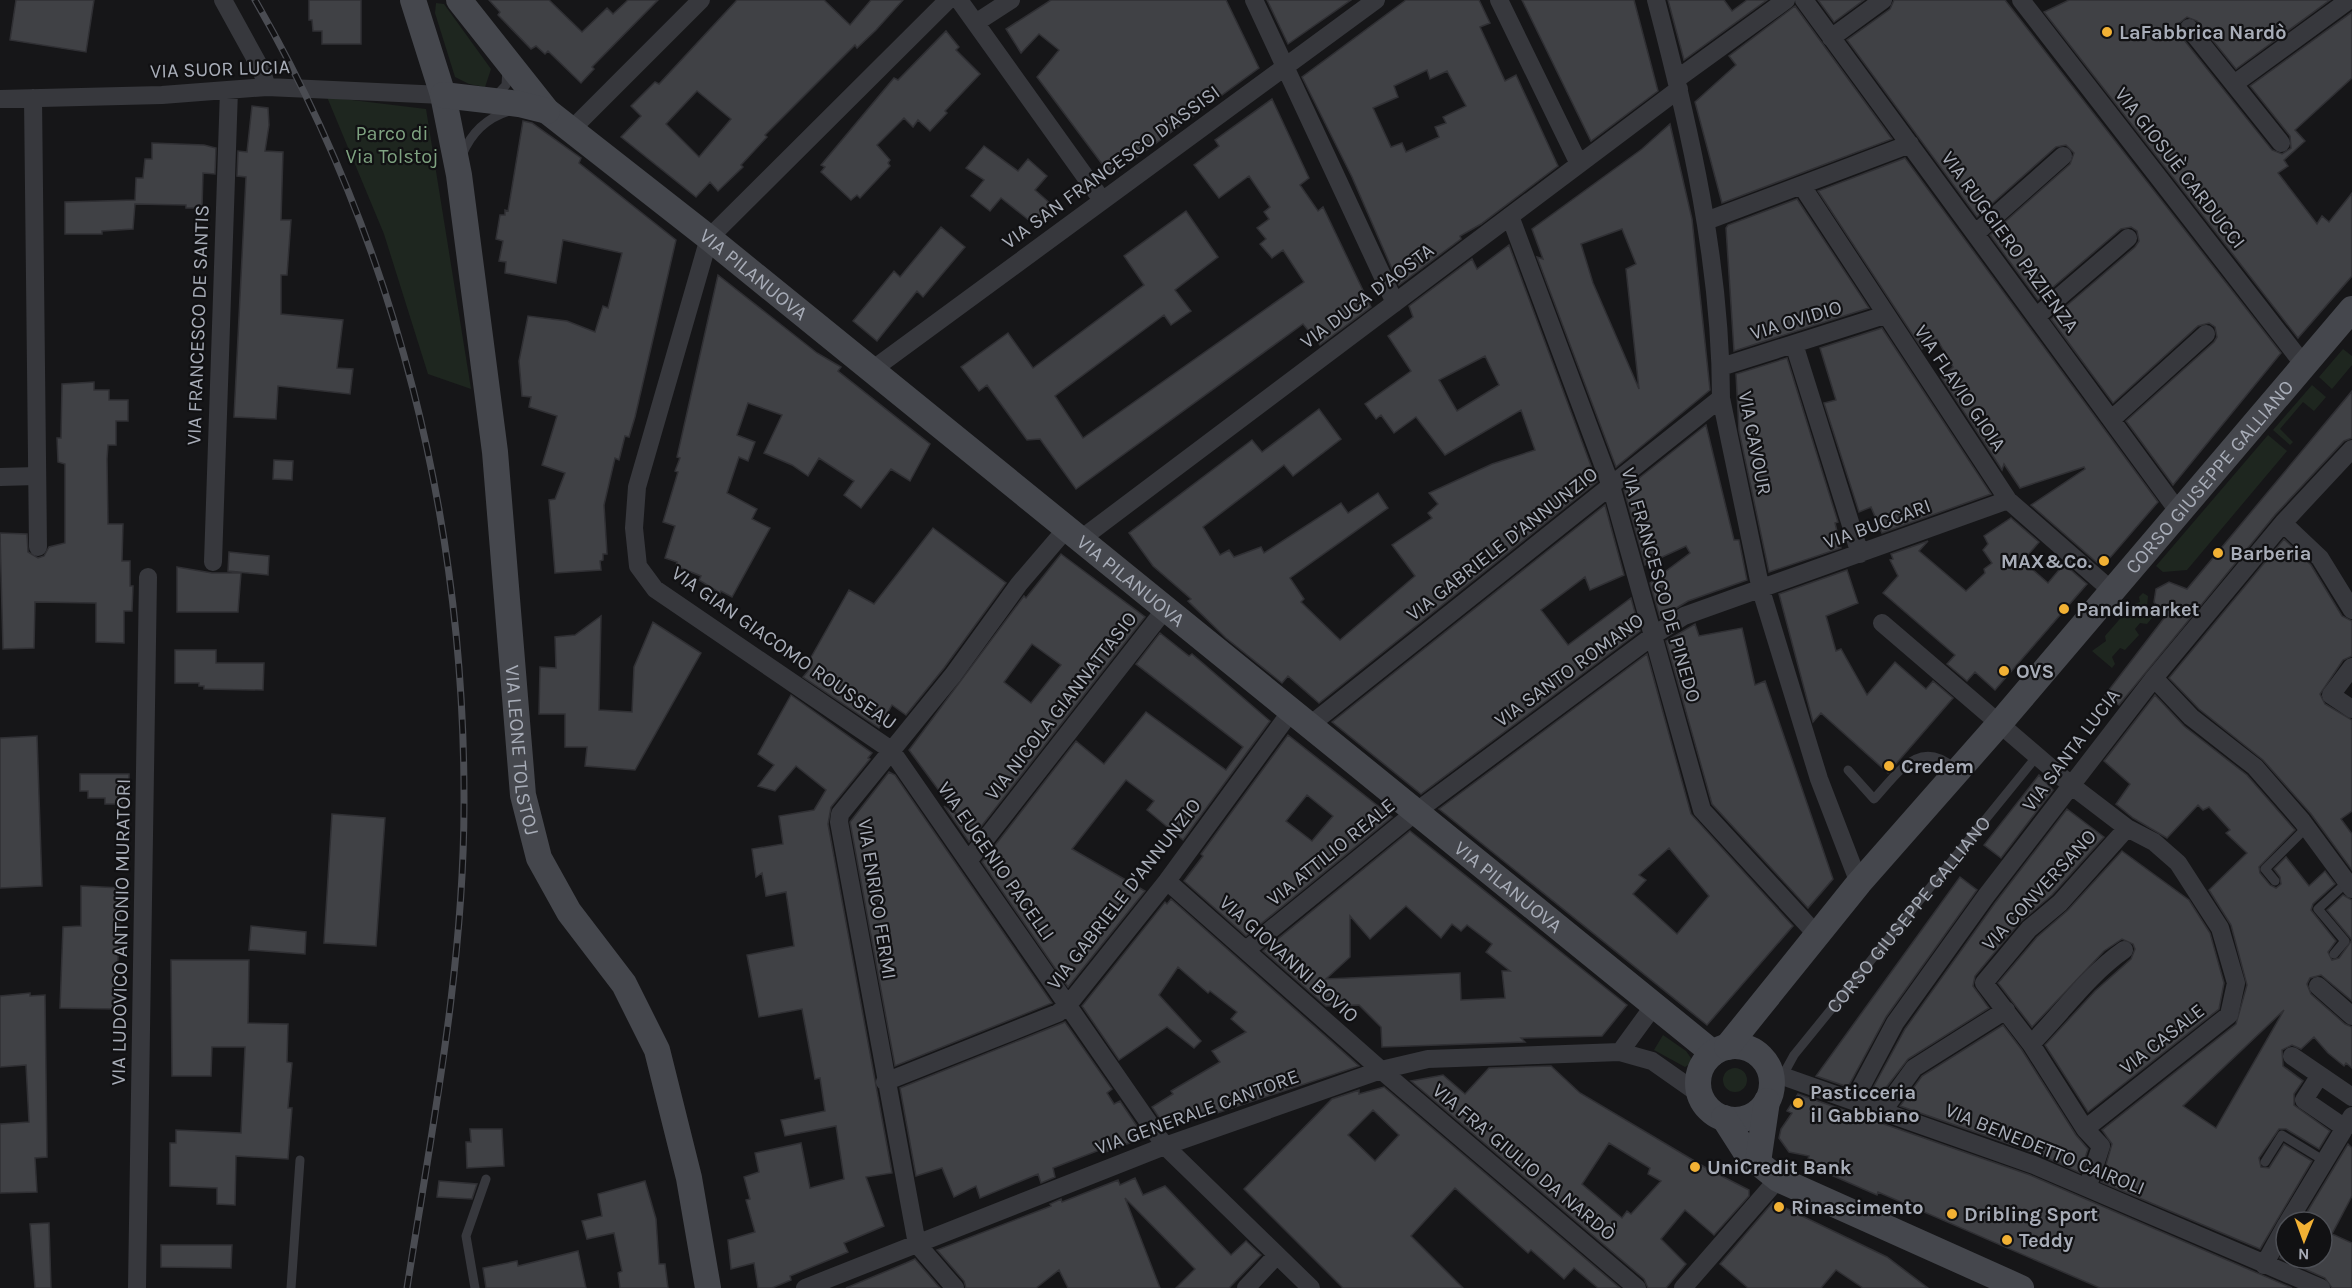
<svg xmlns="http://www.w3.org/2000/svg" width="2352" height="1288" font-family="Karla,sans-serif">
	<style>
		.green { fill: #1e261f }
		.building { fill: #404145; stroke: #303034; stroke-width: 1.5; fill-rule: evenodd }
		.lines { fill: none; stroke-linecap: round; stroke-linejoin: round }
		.lane { stroke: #37383d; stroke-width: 9 }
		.street { stroke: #37383d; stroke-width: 18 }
		.secondary { stroke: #45474d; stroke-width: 26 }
		.rail-casing { stroke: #4a4c52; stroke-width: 7 }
		.rail { stroke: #111113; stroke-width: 4.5; stroke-dasharray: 14; stroke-linecap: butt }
		.poi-dot { fill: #f2b134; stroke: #111113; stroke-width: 2 }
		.labels { text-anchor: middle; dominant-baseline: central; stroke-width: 4.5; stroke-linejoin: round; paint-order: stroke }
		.poi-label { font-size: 20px; font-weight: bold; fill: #a8adb8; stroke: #111113; text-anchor: start }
		.street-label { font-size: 20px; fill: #a8adb8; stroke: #111113 }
		.park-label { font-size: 20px; fill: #7fa381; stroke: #111113 }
	</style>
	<rect width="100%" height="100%" fill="#161618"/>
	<path class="green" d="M436,3l8,1 47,65 -6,18 -16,-3 -14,-7 -20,-64z
		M327,97l99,12 45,280 -43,-15 -44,-140z
		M2343,349l9,7v9l-20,24 -13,-12z
		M2312,385l14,12 -12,14 -11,-9 -23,27 13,13 -3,3 -17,-15z
		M2268,435l19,16 -100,119 -24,2 -7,-6z
		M2143,593l5,3 -1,11 5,11 -5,6 -7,-1 -5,6 4,6 -14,15 -5,-2 -8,9 3,7 -3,4 -20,-17 14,-10 -1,-5 27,-31 8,-3 -1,-5z
		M1663,1035l23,16 5,7 -1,6 -5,3 -31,-17z
		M1723 1080a12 12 0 1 1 24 0a12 12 0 1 1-24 0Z"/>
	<path class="building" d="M16,0h78l-8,52 -76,-12z
		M309,0h52v44h-39v-13h-9l-1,-11h-3z
		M489,0h60l33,32 25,-24 6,6 15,-14h30l-66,67 2,2 -13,14 -33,-32 -3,3 -9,-8 -5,3 -33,-34 2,-3z
		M737,0h87l26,25 21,-25h32l-27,30 -19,18 -2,-3 -90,90 2,2 -26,28 2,2 -25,24 -8,-9 -14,15 -75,-60 20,-21 -10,-10 24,-24 4,2zM697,91l34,28 -32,38 -33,-33z
		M1051,0h175l33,68 -148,108 -74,-99 22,-27 -20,-16 -18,19 -15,-24z
		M1267,0h84l-63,44z
		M1406,0h73l11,23 -10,4 25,54 11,-6 42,91 -77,58 -21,12 1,3 -62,46 -47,-108 -50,-100zM1427,70l3,9 17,-8 19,35 -23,11 3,6 -11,4 4,10 -33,15 -4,-9 -11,4 -18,-39 25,-11 -4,-11z
		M1522,0h112l24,91 -67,50z
		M1668,0h56l8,11 15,-11h20l-83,60z
		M1818,0h46l-30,22z
		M1894,0h111l276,353 -108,132 -47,-64 88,-79 3,-5 -2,-10 -6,-4 -11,3 -85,77 -62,-84 84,-72 4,-6 -2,-10 -6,-4 -10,2 -83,71 -48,-65 80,-71 4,-11 -8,-8 -10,2 -79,70 -130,-177 43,-31z
		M2069,0h261l-94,69 -39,-48 -10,-4 -9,7 2,11 92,115 10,4 9,-6 -1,-12 -40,-50 102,-74v66l-57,52 10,11 -21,19 4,6 -10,7 39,51 5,-8 7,6 23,-29v83l-54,62 -254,-326z
		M1795,6l97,133 -170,64 -27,-101 41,-37 -7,-9z
		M946,31l13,16 -3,3 24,24 -35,37 2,2 -17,18 -12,-11 -5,7 -9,-9 -27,27 13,15 -2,3 2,3 -30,32 -3,-3 -6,5 -30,-28 4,-5 -4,-2 73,-87 4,2z
		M1272,99l37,79 -9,7 18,26 5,-4 48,100 -51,38 -17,-21 -227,165 -36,-50 -13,1 -40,-55 -8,6 -18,-24 47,-34 25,35 111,-83 -20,-29 62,-45 32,46 -43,33 16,21 -20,14 -7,-10 -109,81 28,42 221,-156 -21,-32 -11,8 -12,-14 6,-5 -9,-11 12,-9 -5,-7 6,-5 -21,-31 -30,22 -25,-33 25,-19 -4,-6z
		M252,106l16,2 1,17 -4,26 18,1 -2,68h10l-4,55h-6v39l62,6 -6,48 16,1 -3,25 -72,-8 -2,33 -42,-2 12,-240 -9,-1 1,-25 9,1z
		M523,121l9,2 49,35 -2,5 97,77 -41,177 -6,20 -4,-1 -6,24 -4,-2 -11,47 3,49h-4v6l-3,1 1,9 -46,3 -6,-73 6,-1 10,-26 -23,-8 15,-49 -28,-9 2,-10 -9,-1 -3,-35 9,-45 39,5 28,11 8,-26 5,2 14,-55 -59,-13 -7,43 -51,-10 1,-11 -7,-1 4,-20 -7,-2 4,-24h5v-5l3,1z
		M1670,124l22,95 18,171 -94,77 -79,-210 6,2 -11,-30 110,-80zM1622,229l14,35 -10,5 13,120 -46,-106 -12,-39z
		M152,143l52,2 12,3 -1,26 -12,-1 -1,35h-16v-3l-51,-1 -2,25 -31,2v3h-37v-32l70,-2 1,-22h7l2,-19h7z
		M984,146l34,25 10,-12 19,17 -12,14 16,14 -16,21 -34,-27 -11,13 -19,-15 13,-16 -18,-12z
		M1905,158l253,344 -56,65 -71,-62 54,-36 -1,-2 -64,21 -16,-24 -2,6 -61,-93 12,-10 -16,-28 -15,10 -104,-158z
		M1797,199l72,109 -135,43 -8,-123 2,-3z
		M941,227l24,20 -42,50 -6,-6 -40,50 -24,-20 41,-50 6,6z
		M1509,245l88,237 -278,221 -31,-27 -6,7 -56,-45 -38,-37 3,-2 -38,-33 -24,-33 123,-93 10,12 57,-43 22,30 -48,37 -9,-11 -81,62 17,28 9,-5 5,7 27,-10 3,6 77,-50 7,10 30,-20 10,15 -98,70 14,21 -3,3 39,38 75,-64 -23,-31 40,-27 -4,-5 10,-9 -9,-11 63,-29 43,-14 -14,-40 -76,45 -29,-38 -22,16 -13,-18 -5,4 -11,-15 46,-33 -23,-35 25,-19 -4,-11 63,-47 5,10zM1485,356l14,29 -42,26 -18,-31z
		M718,275l99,78 24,14 -3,4 92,73 -20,37 -19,-12 -30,39 -17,-13 10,-14 -35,-23 -11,18 -16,-11 -28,-12 18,-38 -34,-12 -11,32 18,7 -7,19 -9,-4 -12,36 30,16 -5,10 18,9 -38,69 -11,-6 -1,2 -21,-13 2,-4 -25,-10 1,-4 -12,-4 10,-32 -12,-4 15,-50 -3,-1 5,-13 -3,-1z
		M1882,328l109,166 -109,39 -11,-26 -12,5 -35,-109 12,-3 -16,-52z
		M1787,358l51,164 -3,1 6,25 -72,24 -30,-141 -3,-57z
		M94,382v8h15v10h19v21h-12v24h-8l-1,14 1,65h15l-1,37h8v25h3l-1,25h-8v32l-28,-1v-39l-61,-1 -1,46 -31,1 -3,-116 27,1 1,18 10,6 6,-2 5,-9 16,-4v-79l-7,-2 -1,-24h4l1,-54z
		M2352,391v47l-8,3 -69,74 -156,190 -14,-10 60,-78 -11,-15 2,-13 13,-7 18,7z
		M1706,425l28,115h5l8,40 -59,21 -28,17 -10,-35 40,-30 -4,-7 -41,19 -21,-75z
		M274,460l19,1 -1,19 -19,-1z
		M1605,505l19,70 -34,15 -5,-13 -44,33 27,35 63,-47 9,33 -219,163 -89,-72z
		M2011,518l28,24 -16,19 25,22 16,-19 23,20 -92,106 -20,-18 -8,9 -20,-17 8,-9 -72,-62 15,-17 -8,-16 3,-1 -2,-5 37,-13 -9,10 47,40 19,-18 -1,-4 8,-6 -9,-13 5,-6 -4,-8z
		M933,528l73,55 -62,85 -38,47 -14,-10 -13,23 -76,-51 5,-6 -3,-3 44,-78 25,14z
		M2284,539l27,26 31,51 10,5v35l-9,4 -23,34 5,10 27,16v91l-11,8 11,15v36l-41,-56 -48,-54 -64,-51 -30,-31z
		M229,552l40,4 -1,19 -40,-4z
		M1061,554l84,63 -176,225 -25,-36 13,9 -48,-65 115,-154 2,2zM1032,644l29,21 -30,38 -27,-21z
		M177,567l35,6h29l-3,39h-61z
		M1847,570l11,33 -32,13 10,35 5,-2 26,46 28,-33 31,27 7,-8 20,17 -65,75 -67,-60 -8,9 -34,-128z
		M601,616l-2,94 33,2 2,-45 19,-45 48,31 -66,117 -50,-4 2,-19h-22v-33h-26l1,-47 16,1 -1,-31 20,-2z
		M1695,624l4,12 43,-8 13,57 10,-4 68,198 -25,29 -96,-104 -46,-163z
		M1160,633l29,23 3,-2 78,67 -87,119 -36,-30 7,-9 -28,-21 -54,69 73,42 -77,96 -86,-125 94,-121 28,23 42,-52 80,58 17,-23 -107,-83z
		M175,650h41v13h48l-1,27 -59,-1v-3h-5v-3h-24z
		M1647,654l44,160 102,112 -86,99 -268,-216zM1669,848l40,48 -32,38 -44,-40 13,-14 -7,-5z
		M791,695l81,58 -4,5 2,1 -39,48 -3,17 64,349 -26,4 18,49 -40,17 4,9 -58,24 1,4 -19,8h-14l-4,-25 -23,6 -3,-29 27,-8 -9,-32 4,-1 -6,-22 15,-5 -4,-19 46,-10 9,45 34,-9 -8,-53 -51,10 -4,-16 44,-9 -5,-33 -5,1 -13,-70 -43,8 -12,-62 47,-9 -8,-54 -20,4 -4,-23 -6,4 -4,-28 31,-5 -4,-28 35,-6 12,-20 -30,-24 -21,25 -17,-5 16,-21 -16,-11z
		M2155,695l29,31 63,49 48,55 -36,37 1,6 10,12 6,3 5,-4 -1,-7 -6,-8 12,-12 23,29 16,-15 10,13 -22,20 -2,6 25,31 -8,11 4,8 7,-2 13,-18 -25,-30 16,-15 9,5v101l-31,-26 -11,3 -3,6 4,10 34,30 7,3v41l-6,-5 -2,3 -16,-13 -14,-16 -13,12 -9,-4 -10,5 1,16 20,15 -9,13v11l36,26 -11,18 -33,-20h-7l-20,29 2,9 8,1 15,-24 28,17 -52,88 -159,-67 11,-38 -10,-14 134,-106 11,-39 -16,-60 -22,-35 38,-37 -21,-20 4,-3 -21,-23 -6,3 -5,-5 -31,33 -34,-20 -17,-14 14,-20 -26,-23zM2284,1010l-68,118 -33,-22z
		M1288,735l104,82 -146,119 -62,-55 19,-25 -2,-2zM1307,795l26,21 -21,25 -26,-20z
		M37,736l5,150 -42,2v-150z
		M889,772l6,3 157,228 -157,63 -45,-244z
		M80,774h49v18h-6l-1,12h-17v-6h-17v-7h-8z
		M2039,775l14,15 -52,68 -17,-13z
		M2067,809l37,28 -52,58 -32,27 -45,54 -2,10 16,22 -81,51 -30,39 -9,-3 36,-66 90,-126z
		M332,814l53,4 -9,128 -52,-3z
		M1410,831l217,174 -25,31 -81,2 4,4 -143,5 -1,-20 -22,-22 -33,1 -63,-55zM1406,906l35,32 11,-14 9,7 6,-6 25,19 -6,8 24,19h-8l3,27 -44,2 -1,-27 -134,6 24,-22v-41l20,23z
		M2122,851l67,49 21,33 14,50 -5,26 -131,103 -43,-67 50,-54 36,-32 4,-10 -2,-5 -11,-5 -18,12 -72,76 -34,-44 39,-46 31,-27z
		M1960,877l17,13 -91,127 -38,70 -32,-11z
		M81,886l41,2 -7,121 -55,-1 3,-81 18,-1z
		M1171,899l188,167 -154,51 -1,-5 -40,13 -12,-18 21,-13 -2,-3 49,-29 -8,-11 34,-19 -15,-13 6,-7 -27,-21 -2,2 -30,-26 -19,28 42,46 -7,7 -27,-21 -48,33 -37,-54 83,-104 2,2z
		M251,926l55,6 -1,22 -56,-4z
		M171,960h78l-1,63 40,1 -1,38 5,1 -4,45h4l-4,51 -52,-3 -1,49 -18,-1v-16l-47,-2v-43h6v-13l65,3 4,-86h-33l-1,29h-39z
		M30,993v3l15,-1 2,162 -12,1 2,34 -37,1v-69l29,-2 -3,-57 -26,2v-71z
		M1065,1022l47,67 -5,4 7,11 6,-3 21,31 -4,1 3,6 -37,14 -1,-4 -49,19 2,9 -14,6 -3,-9 -58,24 -4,-12 -22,11 -12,-29 -26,8 -16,-88z
		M2003,1025l19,25 54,85 12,14 -8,24 -42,-19 -138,-48 22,-30z
		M1551,1066l29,27 128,76 41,21v6l-35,39 -29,-25 -24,29 25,25 -20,24h-18l-4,-9 -233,-198 32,-6 22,19 24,-26zM1609,1143l41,25 -2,6 13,7 -30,33 -4,-3 -5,7 -40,-34z
		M1384,1087l236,201h-22l-24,-20 -10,11 -33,-29 -3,3 -73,-65 -44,48 52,52h-120l-99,-99 88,-90 27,-9v4zM1373,1110l26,25 -24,26 -27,-26z
		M1798,1094l232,81 262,113h-192l-222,-96 -1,3 -71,-31 3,-8 -20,-4 -10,-14 2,-9 11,-16 -5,-2z
		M470,1129h32l2,37 -37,2 -1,-26h5z
		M2348,1144l4,4v48l-20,38 20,9v45h-20l-7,-10 -45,-20 6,-10v10h36v-36h-21z
		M1135,1178l8,17 22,-9 66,69 15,-14 15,14 -32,33h-53l19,-19 -70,-71 35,90h-92l-9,-18 -23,18h-70l-2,-7 -27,-31 114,-44 -1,-2 11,-5 1,3 56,-22 2,5z
		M439,1181l38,3 -5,15 -35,-2z
		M645,1181l11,38 3,45h6l3,24h-48l-2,-15 4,-2 -8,-38 -27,6 -5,-18 20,-5 -4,-22z
		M1773,1202l114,55 41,31h-65l-27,-18 -15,18h-73l-28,-24z
		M49,1223l2,65h-16l-5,-64z
		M161,1245h71l-1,23 -70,-1z
		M578,1251l8,37h-100l-3,-20 34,-7 1,5z
		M915,1259l25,29h-94l60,-25z"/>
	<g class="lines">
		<g class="lane">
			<path d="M494,98l12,-13 1,-16"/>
			<path d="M462,155c9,-22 24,-37 47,-44"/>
			<path d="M1848,770l26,29c24,-26 46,-63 82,-29"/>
			<path d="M2275,881l-10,-12 42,-42"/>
			<path d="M2334,954l11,-13 -27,-32 28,-26"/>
			<path id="s1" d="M1783,1075l11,-20 243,-299"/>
			<path d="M2265,1162l17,-27 41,25"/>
			<path d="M291,1288l9,-128"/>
			<path d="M475,1288l-9,-52 20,-57"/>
		</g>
		<path class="street" d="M223,0l38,69 6,18
			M948,0l-239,238 -72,249 -3,41 4,38 17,23 236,161 274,396 146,142
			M959,0l143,200
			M1254,0l141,303
			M1499,0l80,164
			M1656,0c34,129 65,263 65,398l40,192 58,189 40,104
			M1804,0l374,511
			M2021,0l283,365
			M977,22l34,-22
			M2189,28l92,115
			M1831,38l52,-38
			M1677,79l109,-79
			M2234,84l115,-84
			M33,98l5,449
			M0,99l162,-4 105,-8 176,8
			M572,129l129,-129
			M1802,186l206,314 103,90
			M1510,216l101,270 91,324 115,125
			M1706,221l204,-77
			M1976,233l87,-77
			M2037,316l91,-78
			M1794,344l66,210
			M1721,367l164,-52
			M872,370l504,-370
			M2112,419l94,-85
			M0,477l37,-1
			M2283,523l37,35 32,52
			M1081,539l598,-450
			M213,562l16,-472
			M1882,623l190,163 55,42 27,14 24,21 42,65 16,55 -7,32 -144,114
			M2352,667l-21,28 21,14
			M2154,678l37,39 64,50 47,54 50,68
			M1310,725l411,-327
			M969,860l197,-252
			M1167,881l214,189 256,218
			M1246,950l171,-139 237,-176 30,-19 324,-116
			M2318,986l34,30
			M2031,1044c32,-32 56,-68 93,-94
			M1620,1052l35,-48
			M2292,1056l60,41
			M1771,1072l263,93 287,123
			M2320,1075l-16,25 41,28
			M885,1082l173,-69 10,-8 99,-124 125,-171
			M1854,1100l41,-77 91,-127 168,-218 129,-155 69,-74
			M1882,1112l32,-44 92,-58
			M2088,1186l13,-40 -16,-17 -54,-85 -47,-61 45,-54 31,-26 67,-75
			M2288,1222l64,-106
			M2264,1265l22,-40
			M137,1288l11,-711
			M805,1288l360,-142 216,-76 47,-11 192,-7 32,9 47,33
			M955,1288l-38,-44 -78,-422 1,-8 113,-139 66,-91 48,-56
			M1246,1288l31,-33
			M1683,1288l95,-109"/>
		<g class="secondary">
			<path id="s2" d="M413,0l30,95 16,80 36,277 28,343 16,63 30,54 55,72 33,66 32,128 19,110"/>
			<path id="s3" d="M459,0l88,111 162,127 1004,815"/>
			<path d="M443,95l76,9 28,7"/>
			<circle cx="1735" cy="1083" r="37"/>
			<path id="s4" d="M1727,1047l132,-164 140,-159 353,-415"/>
			<path d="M1724,1118l23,36 31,25 243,109"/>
			<path d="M1758,1162l9,-61"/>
		</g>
		<defs>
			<path id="rail" d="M255,0c141,244 210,523 209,804 0,163 -32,324 -57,484"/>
		</defs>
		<use href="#rail" class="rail-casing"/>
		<use href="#rail" class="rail"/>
	</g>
	<g class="poi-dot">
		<circle cx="2107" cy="32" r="6"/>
		<circle cx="2218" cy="553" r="6"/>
		<circle cx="2104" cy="561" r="6"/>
		<circle cx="2064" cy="609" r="6"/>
		<circle cx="2004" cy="671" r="6"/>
		<circle cx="1889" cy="766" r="6"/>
		<circle cx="1798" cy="1103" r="6"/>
		<circle cx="1695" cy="1167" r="6"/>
		<circle cx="1779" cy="1207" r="6"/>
		<circle cx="1952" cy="1214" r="6"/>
		<circle cx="2007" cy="1240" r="6"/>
	</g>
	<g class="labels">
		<g class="poi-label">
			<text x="2119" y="32">LaFabbrica Nardò</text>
			<text x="2230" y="553">Barberia</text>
			<text x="2092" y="561" text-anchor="end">MAX&amp;Co.</text>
			<text x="2076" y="609">Pandimarket</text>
			<text x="2016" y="671">OVS</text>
			<text x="1901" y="766">Credem</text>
			<text x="1810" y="1092">Pasticceria<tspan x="1810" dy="23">il Gabbiano</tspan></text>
			<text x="1707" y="1167">UniCredit Bank</text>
			<text x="1791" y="1207">Rinascimento</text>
			<text x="1964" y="1214">Dribling Sport</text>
			<text x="2019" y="1240">Teddy</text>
		</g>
		<g class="street-label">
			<text transform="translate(220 69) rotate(-2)">VIA SUOR LUCIA</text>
			<text transform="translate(1111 167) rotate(-36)">VIA SAN FRANCESCO D'ASSISI</text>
			<text transform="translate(2180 168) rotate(52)">VIA GIOSUÈ CARDUCCI</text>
			<text transform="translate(2010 242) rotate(54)">VIA RUGGIERO PAZIENZA</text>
			<text stroke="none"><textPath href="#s3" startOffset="405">VIA PILANUOVA</textPath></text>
			<text transform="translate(1367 296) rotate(-37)">VIA DUCA D'AOSTA</text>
			<text transform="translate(1796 320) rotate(-17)">VIA OVIDIO</text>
			<text transform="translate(198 325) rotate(-88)">VIA FRANCESCO DE SANTIS</text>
			<text transform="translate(1960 388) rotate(56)">VIA FLAVIO GIOIA</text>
			<text transform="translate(1755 443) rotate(79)">VIA CAVOUR</text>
			<text stroke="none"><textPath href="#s4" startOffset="747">CORSO GIUSEPPE GALLIANO</textPath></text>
			<text transform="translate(1877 524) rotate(-20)">VIA BUCCARI</text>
			<text transform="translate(1502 544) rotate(-38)">VIA GABRIELE D'ANNUNZIO</text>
			<text stroke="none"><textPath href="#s3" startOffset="891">VIA PILANUOVA</textPath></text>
			<text transform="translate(1661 585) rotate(74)">VIA FRANCESCO DE PINEDO</text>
			<text transform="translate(784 648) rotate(35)">VIA GIAN GIACOMO ROUSSEAU</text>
			<text transform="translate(1569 670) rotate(-36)">VIA SANTO ROMANO</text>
			<text transform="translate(1061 706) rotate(-52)">VIA NICOLA GIANNATTASIO</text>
			<text stroke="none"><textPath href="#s2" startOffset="760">VIA LEONE TOLSTOJ</textPath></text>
			<text transform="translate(2071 750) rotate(-53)">VIA SANTA LUCIA</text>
			<text transform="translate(1331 852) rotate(-39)">VIA ATTILIO REALE</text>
			<text transform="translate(996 861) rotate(55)">VIA EUGENIO PACELLI</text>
			<text stroke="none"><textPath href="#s3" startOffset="1377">VIA PILANUOVA</textPath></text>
			<text transform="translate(2039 890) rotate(-47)">VIA CONVERSANO</text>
			<text transform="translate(1124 894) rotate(-52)">VIA GABRIELE D'ANNUNZIO</text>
			<text transform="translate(877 899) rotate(81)">VIA ENRICO FERMI</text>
			<text stroke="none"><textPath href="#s1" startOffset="204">CORSO GIUSEPPE GALLIANO</textPath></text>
			<text transform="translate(121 932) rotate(-89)">VIA LUDOVICO ANTONIO MURATORI</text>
			<text transform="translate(1289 959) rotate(42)">VIA GIOVANNI BOVIO</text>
			<text transform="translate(2162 1039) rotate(-38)">VIA CASALE</text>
			<text transform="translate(1197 1112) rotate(-20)">VIA GENERALE CANTORE</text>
			<text transform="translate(2045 1149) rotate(22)">VIA BENEDETTO CAIROLI</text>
			<text transform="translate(1524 1162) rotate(40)">VIA FRA' GIULIO DA NARDÒ</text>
		</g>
		<g class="park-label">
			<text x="392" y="133">Parco di<tspan x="392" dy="23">Via Tolstoj</tspan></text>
		</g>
	</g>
	<g transform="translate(2304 1240) rotate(181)"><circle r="28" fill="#111113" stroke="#4d4f55" stroke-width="1.5"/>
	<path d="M0-4.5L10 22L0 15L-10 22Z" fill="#f2b134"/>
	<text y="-9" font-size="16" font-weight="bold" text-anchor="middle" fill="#a8adb8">N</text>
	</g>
</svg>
